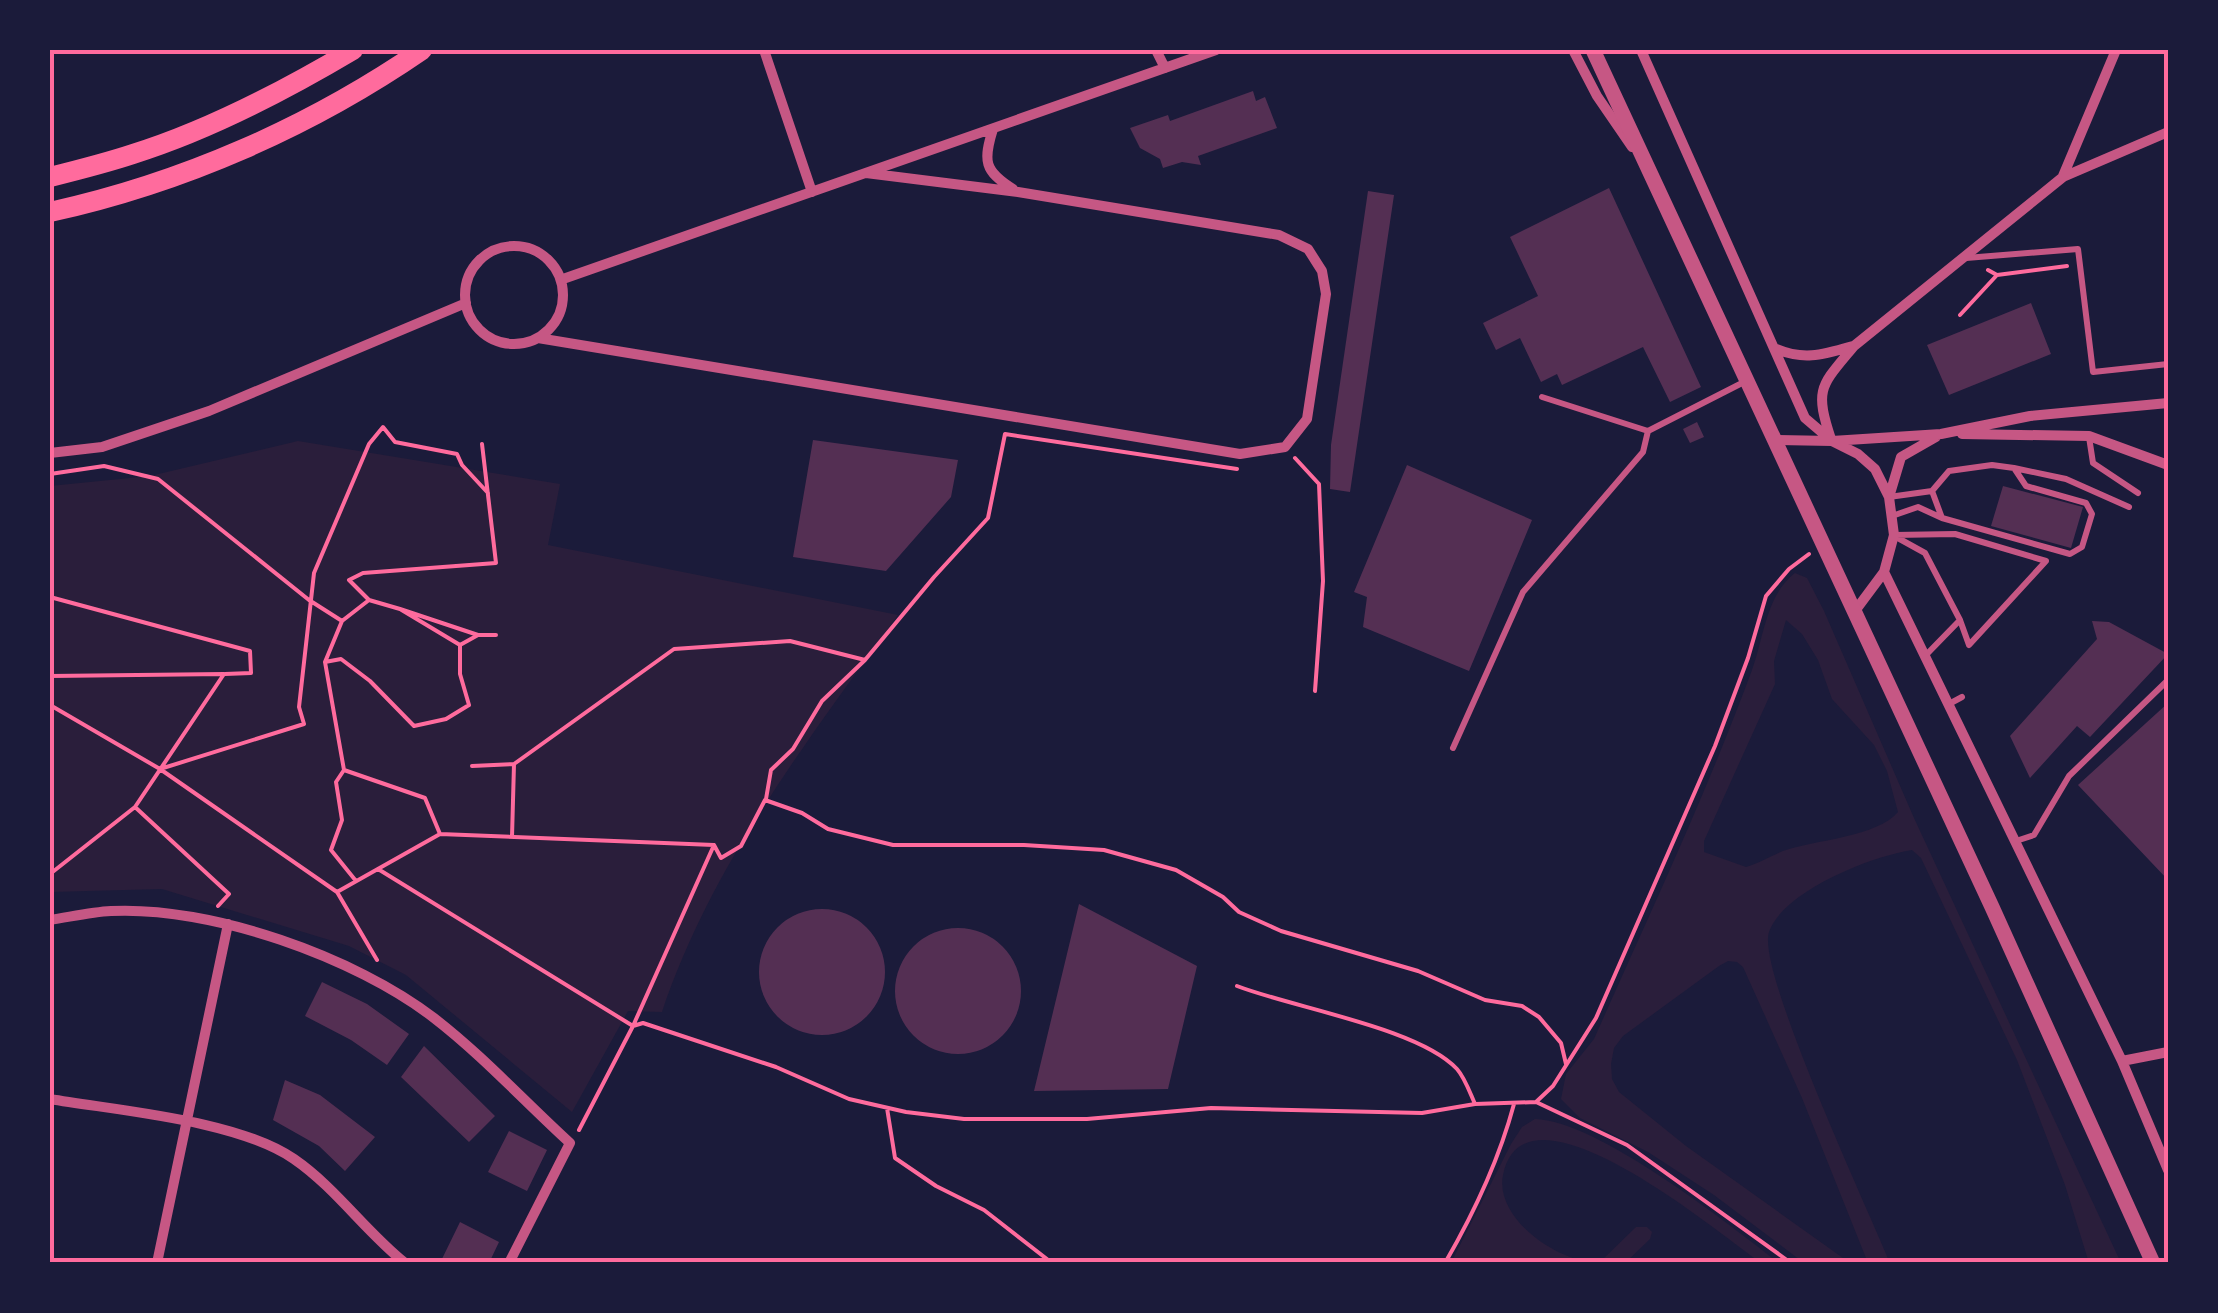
<svg xmlns="http://www.w3.org/2000/svg" width="2218" height="1313" font-family="'Libre Baskerville',serif">
	<style>
		.green { fill: #2a1e3b; fill-rule: evenodd }
		.building { fill: #542f53 }
		.lines { fill: none; stroke-linecap: round; stroke-linejoin: round }
		.path { stroke: #ff6b9d; stroke-width: 4 }
		.service { stroke: #c65784; stroke-width: 6 }
		.minor { stroke: #c65784; stroke-width: 10 }
		.tertiary { stroke: #c65784; stroke-width: 15 }
		.trunk { stroke: #ff6b9d; stroke-width: 20 }
		.neatline { fill: none; stroke: #ff6b9d; stroke-width: 4 }
	</style>
	<rect width="100%" height="100%" fill="#1b1b3a"/>
	<path class="green" d="M298,441l262,43 -12,61 350,70c-90,125 -187,250 -236,397l-34,-1 -56,101 -166,-137 -57,-29 -187,-57 -112,3v-406l100,-10z
		M1795,573l12,5 17,33 90,207 207,445h-32l-24,-78 -48,-125 -96,-202 -9,-8c-40,6 -129,41 -143,82 -13,38 100,279 121,331h-22l-66,-165 -59,-131 -6,-5 -9,-1 -9,5 -96,70 -9,12 -3,16 1,15 7,13 67,54 164,117h-46l-90,-68 -66,-43 -68,-34 -19,-19 5,-25 28,-35c54,-122 112,-244 158,-369 12,-33 14,-75 43,-97zM1786,620l16,14 16,26 14,39 42,46 13,26 11,41c-21,25 -84,28 -115,39 -12,5 -23,12 -37,16l-42,-15v-11l71,-157 -1,-23z
		M1535,1119c63,2 191,103 244,144h-18c-40,-28 -237,-194 -258,-88 -9,44 58,90 97,87l36,-35h11l5,5 -2,7 -25,24h-174l60,-119 11,-17z"/>
	<path class="building" d="M1253,91l3,10 9,-4 12,31 -79,28 3,9 -19,-3 -19,6 -3,-9 -20,-11 -10,-20 38,-13 2,6z
		M1609,188l92,199 -31,15 -27,-55 -81,38 -5,-11 -16,8 -21,-44 -24,12 -13,-27 55,-27 -28,-59z
		M1368,191l26,4 -44,297 -20,-3 1,-44z
		M2031,303l20,51 -102,41 -22,-50z
		M1697,422l7,15 -14,6 -7,-14z
		M813,440l145,20 -7,37 -65,74 -93,-14z
		M1407,465l125,55 -63,151 -106,-44 4,-30 -13,-5z
		M2003,486l80,21 -12,41 -80,-22z
		M2092,621l17,1 59,32 -78,83 -13,-11 -47,52 -20,-42 87,-97z
		M2168,703v177l-90,-95z
		M1079,904l118,62 -29,123 -134,2z
		M759 972a63 63 0 1 1 126 0a63 63 0 1 1-126 0Z
		M895 991a63 63 0 1 1 126 0a63 63 0 1 1-126 0Z
		M322,982l45,22 42,30 -22,31 -36,-25 -46,-24z
		M424,1046l71,70 -26,26 -68,-65z
		M285,1080l35,15 55,42 -30,34 -26,-25 -46,-26z
		M509,1131l38,19 -20,41 -39,-19z
		M460,1222l39,20 -10,21h-49z"/>
	<g class="lines">
		<path class="path" d="M1997,275l70,-9
			M1960,315l37,-40 -9,-5
			M1295,458l24,26 4,97 -8,110
			M50,474l54,-8 54,13 151,121 33,21
			M50,597l200,54 1,22 -26,1
			M369,600l-20,-20 14,-7 133,-10 -14,-119
			M400,609l78,26 -18,10z
			M478,635h18
			M325,662l17,-41 27,-21 31,9
			M50,676l174,-2 -89,133 94,87 -11,12
			M50,705l110,64 177,123
			M472,766l42,-2
			M160,769l144,-45 -5,-17 15,-134 55,-129 14,-17 12,15 62,12 5,11 26,28
			M344,770l-8,12 6,38 -11,30 25,31
			M766,799l5,-29 22,-21 29,-48 43,-41
			M440,834l-15,-36 -81,-28 -19,-108 16,-3 29,22 44,45 32,-7 23,-14 -9,-31v-29
			M512,837l2,-73 160,-115 116,-8 75,19 69,-83 54,-59 17,-84 232,35
			M714,845l7,13 20,-12 24,-46 37,13 26,16 65,16h131l80,5 72,20 47,27 16,15 42,19 137,40 67,29 37,6 17,11 22,26 5,21
			M378,869l255,157 81,-181
			M50,874l85,-67
			M377,960l-40,-68 103,-58 274,11
			M1237,986c57,22 182,42 220,83 8,9 13,24 18,35
			M1536,1102l17,-16 43,-68 119,-272 33,-88 18,-62 23,-27 20,-15
			M887,1108l8,50 41,28 48,24 68,53
			M579,1130l54,-104 10,-3 133,44 73,32 57,13 58,7h123l124,-11 211,5 53,-9 61,-2 91,43 164,118
			M1445,1263c29,-50 54,-103 69,-159"/>
		<path class="service" d="M1966,258l112,-9 15,123 75,-8
			M1542,397l106,34 98,-50
			M2089,437l4,26 45,30
			M2014,468l52,11 63,28
			M1932,491l10,27
			M1889,497l43,-6 17,-20 43,-6 22,3 12,18 60,17 6,11 -10,33 -12,7 -128,-36 -24,-11 -26,9
			M1894,535l61,-1 91,27 -77,84 -9,-25 -35,36
			M1896,537l29,16 35,67
			M1949,704l13,-7
			M1453,748l70,-156 120,-140 5,-21
			M2016,841l18,-6 35,-59 98,-95"/>
		<path class="minor" d="M764,50l48,142
			M1156,50l9,18
			M1573,50l24,46 35,51
			M1641,50l164,368 27,23 26,13 17,15 14,28 5,38 -10,37 -29,39
			M993,129c-10,32 -9,42 20,60
			M2063,176l53,-126
			M465 295a49 49 0 1 1 98 0a49 49 0 1 1-98 0Z
			M563,279l653,-229
			M538,338l702,116 45,-7 22,-28 19,-125 -4,-23 -14,-22 -29,-14 -261,-43 -152,-19
			M1774,348c29,13 48,7 79,-2
			M1962,434l127,2 79,29
			M1831,439c-17,-51 -10,-53 23,-93l209,-169 105,-45
			M1773,440l59,1 109,-7 89,-18 138,-13
			M50,453l52,-6 107,-36 257,-108
			M1889,497l12,-40 35,-20
			M1884,572l238,489 46,109
			M50,920c20,-3 41,-8 61,-9 100,-5 244,46 323,107 48,37 91,84 136,125l-61,120
			M2122,1061l46,-9
			M50,1099c70,12 187,21 244,60 42,29 71,72 111,104
			M157,1263l71,-339"/>
		<path class="tertiary" d="M1593,50l399,857 161,356"/>
		<path class="trunk" d="M50,177c28,-7 56,-14 83,-23 77,-24 151,-63 220,-104
			M50,212c132,-29 260,-85 372,-162"/>
	</g>
	<rect width="2218" height="1313" fill="none" stroke="#1b1b3a" stroke-width="105"/>
	<rect x="52" y="52" width="2114" height="1208" class="neatline"/>
</svg>
